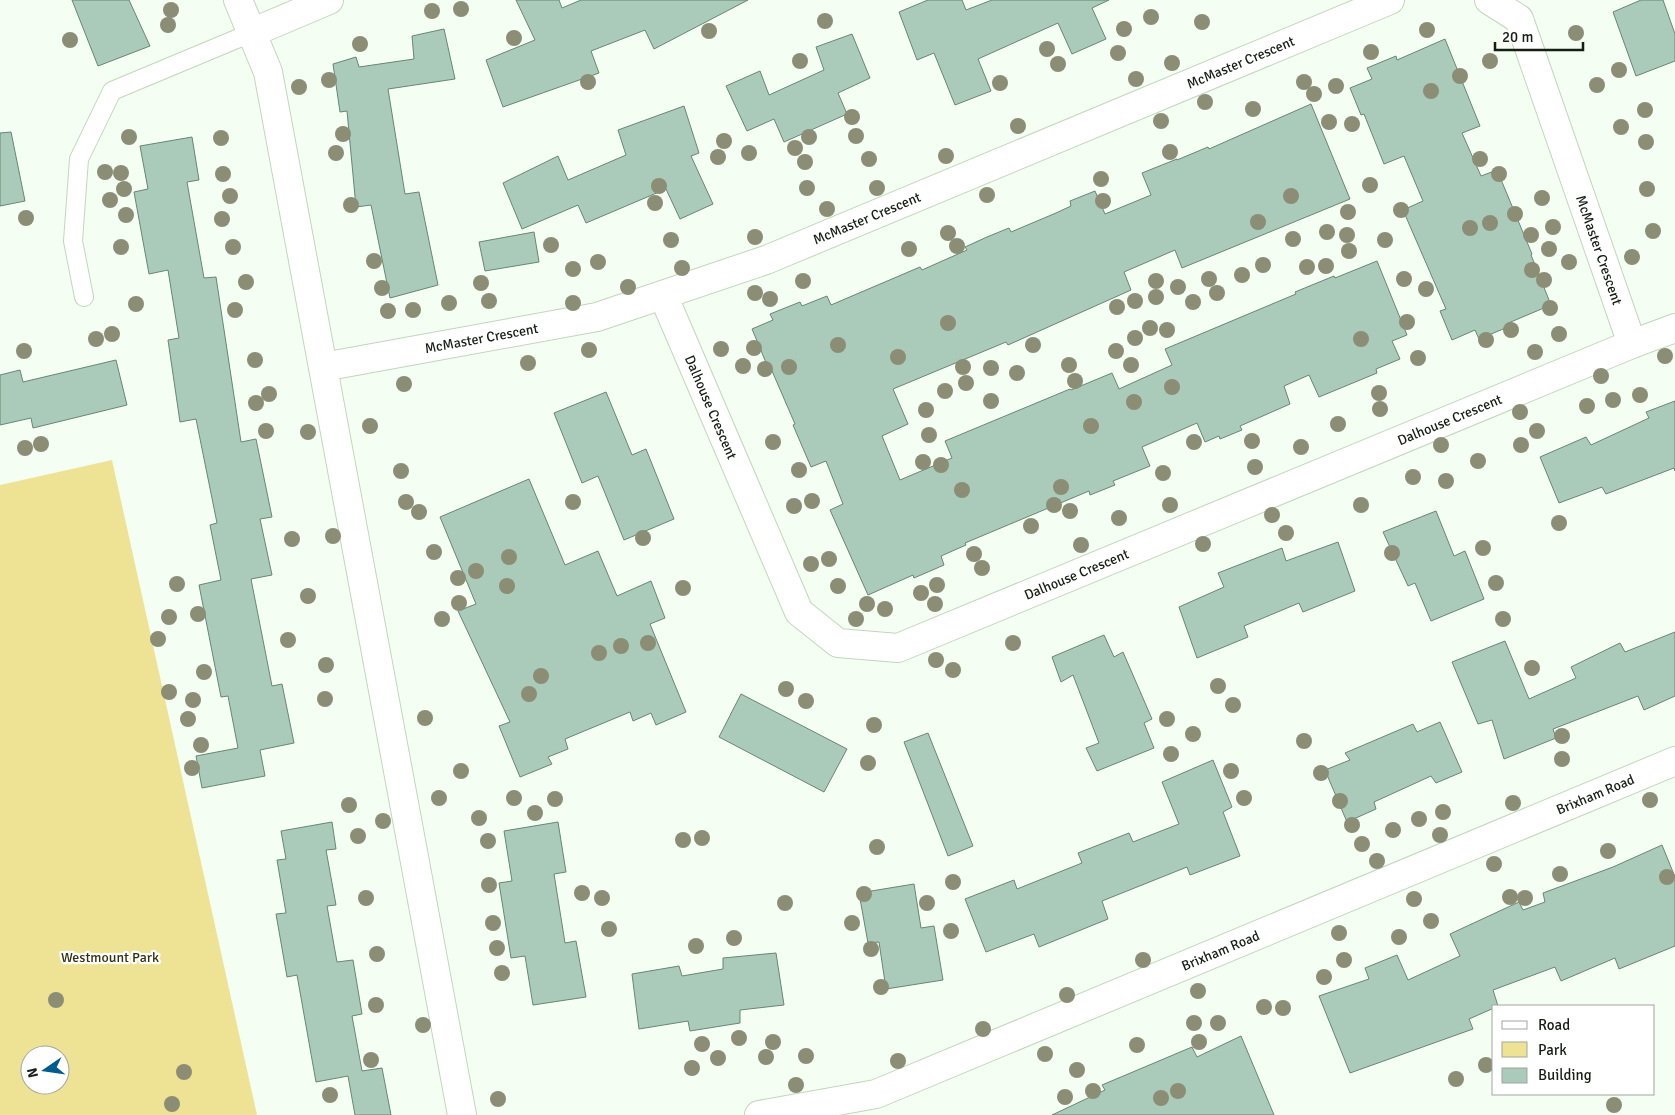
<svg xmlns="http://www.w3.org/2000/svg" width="1675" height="1115" font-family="Signika,sans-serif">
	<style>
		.green { fill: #eee395; fill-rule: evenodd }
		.building { fill: #aacbb9; stroke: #678675 }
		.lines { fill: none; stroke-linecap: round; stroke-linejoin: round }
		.lane-casing { stroke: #c0d7bc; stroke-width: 20 }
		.street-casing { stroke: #c0d7bc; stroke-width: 30 }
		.secondary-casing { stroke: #c0d7bc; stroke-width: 30 }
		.lane { stroke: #fff; stroke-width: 18 }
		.street { stroke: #fff; stroke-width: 28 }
		.secondary { stroke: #fff; stroke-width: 28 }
		.tree { fill: #8b8d74 }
		.labels { text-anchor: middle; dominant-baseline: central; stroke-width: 4.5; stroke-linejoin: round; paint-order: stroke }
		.street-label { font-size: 14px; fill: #161e14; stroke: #fff }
		.park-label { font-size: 14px; fill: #35300d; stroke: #fff }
	</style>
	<rect width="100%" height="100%" fill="#f5fef3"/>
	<path class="green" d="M112,460l145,655h-257v-630zM30,1055h30v30h-30z"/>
	<path class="building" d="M72,0h57l21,46 -52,20z
		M516,0h43l3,8 19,-8h167l-94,49 -9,-19 -54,21 8,22 -96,34 -17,-47 49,-20z
		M928,0h34l4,10 26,-10h117l-17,8 14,31 -34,15 -14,-31 -80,36 13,32 -36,14 -21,-52 -17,7 -18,-48z
		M1641,0h22l12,34v27l-39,15 -23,-64z
		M444,29l11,50 -67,10 17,105 14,-2 19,93 -48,13 -19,-93 -15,2 -9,-96 -7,1 -7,-48 23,-7 3,10 55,-8 -2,-23z
		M852,34l18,44 -32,15 9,21 -63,28 -10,-23 -27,12 -21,-45 34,-15 9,24 55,-25 -8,-23z
		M1445,39l35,87 -18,7 19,43 16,-6 35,84 -1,1 20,50 -45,19 2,3 -29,12 -4,-9 -23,10 -12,-29 6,-2 -43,-99 20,-9 -19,-45 -20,8 -20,-50 -3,1 -11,-27 22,-9 -5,-11 29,-12 1,4z
		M1311,104l39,95 -168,69 -7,-18 -51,22 7,18 -123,55 -2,-3 -113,47 15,35 -26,12 18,44 52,-22 -7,-17 125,-52 1,1 41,-17 7,16 53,-24 -7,-16 131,-55 -1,-2 39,-16 1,2 42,-17 30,74 -15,6 8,18 -24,10 1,4 -58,24 -10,-22 -25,11 6,18 -50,22 2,4 -22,9 -1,-3 -14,6 -8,-19 -55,24 8,19 -37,15 2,4 -25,10 -1,-4 -124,52 1,2 -25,11 3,9 -30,13 -1,-3 -45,20 -38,-85 13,-6 -17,-43 -15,6 -18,-42 2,-1 -26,-60 -2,1 -15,-36 21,-9 -3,-6 30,-12 2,4 25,-10 4,9 89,-38 2,3 45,-20 -2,-3 22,-10 22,-9 2,4 45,-19 15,-7 -1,-5 25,-10 10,23 46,-19 -9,-22 35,-14v1l31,-13 1,2z
		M684,106l15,47 -8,3 22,48 -33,15 -14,-30 -80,34 -8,-18 -56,24 -19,-46 55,-27 10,24 58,-25 -8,-25z
		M11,132l14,69 -25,5v-73z
		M192,137l7,43 -12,2 17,96 12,-1 25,165 15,-3 16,78 -12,2 12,56 -21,4 21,107 10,-2 12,59 -34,7 5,26 -63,12 -6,-32 42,-8 -10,-52 -7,1 -22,-112 22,-5 -11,-55 7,-2 -21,-104 -16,3 -12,-82 11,-2 -11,-68 -19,4 -15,-82 14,-3 -8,-43z
		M534,232l5,30 -54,9 -6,-29z
		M116,360l11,45 -94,23 -2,-10 -31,7v-50l20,-5 3,12z
		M606,392l26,63 14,-6 28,70 -50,21 -26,-64 -16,7 -28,-70z
		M1675,401v70l-1,-3 -68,26 -4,-7 -43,16 -19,-46 46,-20 5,8 58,-27 -3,-6z
		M529,479l36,86 33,-14 19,45 34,-15 14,37 -15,6 36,88 -30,13 -5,-12 -18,8 -3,-9 -65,27 3,10 -20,8 4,7 -32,13 -21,-51 11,-4 -52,-111 18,-7 -36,-87z
		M1436,511l18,45 11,-5 19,48 -53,22 -16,-38 -7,3 -25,-54z
		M1338,542l17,49 -52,21 -4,-9 -55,23 4,11 -51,21 -18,-51 45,-20 -6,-14 64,-25 4,13z
		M1675,632v64l-31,14 -6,-14 -85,33 3,9 -52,21 -12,-39 -14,4 -26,-62 53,-21 24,58 47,-21 -5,-11 49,-24 5,9z
		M1104,635l10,22 9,-5 29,67 -8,4 10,25 -57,23 -11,-23 13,-5 -26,-68 -12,7 -9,-25z
		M741,694l106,55 -23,43 -105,-55z
		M1440,722l22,50 -26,11 -5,-7 -57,26 2,7 -29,13 -22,-52 25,-10 -5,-7 68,-29 4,8z
		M928,733l45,113 -25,10 -44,-114z
		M1213,760l19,47 -9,5 17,44 -50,19 -3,-8 -85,34 6,18 -69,28 -5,-13 -48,18 -21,-53 49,-19 3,9 65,-26 -4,-10 51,-20 4,9 46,-18 -17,-42z
		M332,822l4,27 -10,1 10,55 -9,1 10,56 16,-2 9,54 -10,2 10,55 20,-3 9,47h-36l-7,-39 -32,6 -19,-107 -10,2 -11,-63 10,-1 -9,-53 9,-1 -5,-28z
		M558,822l8,50 -12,2 11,69 11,-2 10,56 -53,8 -8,-49 -14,2 -12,-75 13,-2 -8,-50z
		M1662,845l13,32v69l-56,23 -4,-11 -54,23 -6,-14 -62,23 5,16h-4v2l-25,11 4,10 -123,44 -31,-77 50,-17 -4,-11 32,-13 11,25 52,-24 -10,-22 69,-32 4,8 22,-8 -2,-9 70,-26z
		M914,884l7,44 13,-2 9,54 -57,9 -7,-47 -11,1 -9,-50z
		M776,953l8,52 -44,5v13l-50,8 -2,-10 -49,8 -7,-55 47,-8 3,10 41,-7v-11z
		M1241,1036l33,79h-222l53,-25 -3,-5 90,-38 5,10z"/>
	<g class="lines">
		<defs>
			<path id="lane" d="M84,297l-11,-56 6,-82 33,-68 139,-58"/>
			<g id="street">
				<path id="s1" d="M1489,0l30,19 113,325"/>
				<path d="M251,33l78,-33"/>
				<path id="s2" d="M663,295l136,317 39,31 60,5 734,-304 43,-16"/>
				<path id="s3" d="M323,367l274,-50 169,-57 624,-260"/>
				<path id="s4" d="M759,1115l117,-21 799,-333"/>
			</g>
			<path id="secondary" d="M238,0l30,72 194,1043"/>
		</defs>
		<use href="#lane" class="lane-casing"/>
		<use href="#street" class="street-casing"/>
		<use href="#secondary" class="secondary-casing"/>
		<use href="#lane" class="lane"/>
		<use href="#street" class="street"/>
		<use href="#secondary" class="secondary"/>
	</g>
	<g class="tree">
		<circle cx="461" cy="9" r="8"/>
		<circle cx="171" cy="10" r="8"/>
		<circle cx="432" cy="11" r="8"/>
		<circle cx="1151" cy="17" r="8"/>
		<circle cx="825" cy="21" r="8"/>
		<circle cx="1202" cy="22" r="8"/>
		<circle cx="168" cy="25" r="8"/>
		<circle cx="1124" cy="29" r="8"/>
		<circle cx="1427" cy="30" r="8"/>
		<circle cx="709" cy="31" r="8"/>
		<circle cx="1576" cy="33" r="8"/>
		<circle cx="514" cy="38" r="8"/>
		<circle cx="70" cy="40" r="8"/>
		<circle cx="360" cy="44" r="8"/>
		<circle cx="1047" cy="49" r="8"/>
		<circle cx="1371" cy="52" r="8"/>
		<circle cx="1118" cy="53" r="8"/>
		<circle cx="800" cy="61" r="8"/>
		<circle cx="1490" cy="61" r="8"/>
		<circle cx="1172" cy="63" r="8"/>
		<circle cx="1058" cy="64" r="8"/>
		<circle cx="1619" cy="70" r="8"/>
		<circle cx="1460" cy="76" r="8"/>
		<circle cx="1136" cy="79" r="8"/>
		<circle cx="329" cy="80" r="8"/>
		<circle cx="588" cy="82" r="8"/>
		<circle cx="1304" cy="82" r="8"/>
		<circle cx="1000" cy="83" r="8"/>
		<circle cx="1597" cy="85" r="8"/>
		<circle cx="1336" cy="86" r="8"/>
		<circle cx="299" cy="87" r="8"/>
		<circle cx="1431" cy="91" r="8"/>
		<circle cx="1314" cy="94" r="8"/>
		<circle cx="1205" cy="102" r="8"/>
		<circle cx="1253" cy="109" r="8"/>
		<circle cx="1645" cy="110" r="8"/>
		<circle cx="852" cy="117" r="8"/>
		<circle cx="1161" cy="121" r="8"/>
		<circle cx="1329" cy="122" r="8"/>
		<circle cx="1352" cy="124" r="8"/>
		<circle cx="1018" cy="126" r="8"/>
		<circle cx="1621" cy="127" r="8"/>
		<circle cx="343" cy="134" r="8"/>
		<circle cx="856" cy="136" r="8"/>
		<circle cx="129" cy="137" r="8"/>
		<circle cx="809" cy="137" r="8"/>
		<circle cx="221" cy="138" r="8"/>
		<circle cx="724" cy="141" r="8"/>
		<circle cx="1646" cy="142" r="8"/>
		<circle cx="795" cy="148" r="8"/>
		<circle cx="1170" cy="152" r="8"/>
		<circle cx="336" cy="153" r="8"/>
		<circle cx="749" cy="153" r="8"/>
		<circle cx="946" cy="156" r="8"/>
		<circle cx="718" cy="157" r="8"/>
		<circle cx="869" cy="159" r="8"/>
		<circle cx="1480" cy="159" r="8"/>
		<circle cx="805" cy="162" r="8"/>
		<circle cx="105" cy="172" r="8"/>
		<circle cx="121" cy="173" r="8"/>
		<circle cx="223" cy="174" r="8"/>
		<circle cx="1499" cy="174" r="8"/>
		<circle cx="1101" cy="179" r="8"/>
		<circle cx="1370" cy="185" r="8"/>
		<circle cx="659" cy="186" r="8"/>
		<circle cx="807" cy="188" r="8"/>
		<circle cx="877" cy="188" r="8"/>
		<circle cx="124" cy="189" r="8"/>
		<circle cx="1647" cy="189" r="8"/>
		<circle cx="987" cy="195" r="8"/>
		<circle cx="230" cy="196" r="8"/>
		<circle cx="1291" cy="196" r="8"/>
		<circle cx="1542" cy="198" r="8"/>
		<circle cx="110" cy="200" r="8"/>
		<circle cx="1103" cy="201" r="8"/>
		<circle cx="655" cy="203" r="8"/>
		<circle cx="351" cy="205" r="8"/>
		<circle cx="827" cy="209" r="8"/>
		<circle cx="1401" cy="210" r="8"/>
		<circle cx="1348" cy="212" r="8"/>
		<circle cx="1515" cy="214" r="8"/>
		<circle cx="126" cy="215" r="8"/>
		<circle cx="26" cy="218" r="8"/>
		<circle cx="222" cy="219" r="8"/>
		<circle cx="1258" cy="222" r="8"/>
		<circle cx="1490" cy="223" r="8"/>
		<circle cx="1553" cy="227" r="8"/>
		<circle cx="1470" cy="228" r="8"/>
		<circle cx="1653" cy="231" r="8"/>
		<circle cx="1327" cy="232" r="8"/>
		<circle cx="948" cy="233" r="8"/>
		<circle cx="1347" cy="235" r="8"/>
		<circle cx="1531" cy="235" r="8"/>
		<circle cx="755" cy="237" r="8"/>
		<circle cx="1293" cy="239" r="8"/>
		<circle cx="671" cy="240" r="8"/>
		<circle cx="1385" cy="240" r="8"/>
		<circle cx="551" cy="245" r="8"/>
		<circle cx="957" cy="246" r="8"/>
		<circle cx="121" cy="247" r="8"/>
		<circle cx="233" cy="247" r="8"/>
		<circle cx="909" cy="249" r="8"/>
		<circle cx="1549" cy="249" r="8"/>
		<circle cx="1349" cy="251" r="8"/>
		<circle cx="1632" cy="257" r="8"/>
		<circle cx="374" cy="261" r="8"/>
		<circle cx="598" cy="262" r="8"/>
		<circle cx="1569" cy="262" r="8"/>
		<circle cx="1263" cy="265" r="8"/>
		<circle cx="1326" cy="266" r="8"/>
		<circle cx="1307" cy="267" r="8"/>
		<circle cx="682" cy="268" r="8"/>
		<circle cx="573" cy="269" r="8"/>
		<circle cx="1532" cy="270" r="8"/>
		<circle cx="1242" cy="275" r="8"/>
		<circle cx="1209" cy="279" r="8"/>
		<circle cx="1404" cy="279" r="8"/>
		<circle cx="1544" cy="280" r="8"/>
		<circle cx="803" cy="281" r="8"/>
		<circle cx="1156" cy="281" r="8"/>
		<circle cx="246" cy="282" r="8"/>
		<circle cx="481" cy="283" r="8"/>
		<circle cx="628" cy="287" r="8"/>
		<circle cx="1178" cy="287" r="8"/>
		<circle cx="382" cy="288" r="8"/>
		<circle cx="1426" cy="289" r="8"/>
		<circle cx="755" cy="293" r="8"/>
		<circle cx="1217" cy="293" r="8"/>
		<circle cx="1156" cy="297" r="8"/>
		<circle cx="770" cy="299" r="8"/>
		<circle cx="489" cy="301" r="8"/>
		<circle cx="1135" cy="301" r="8"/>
		<circle cx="1193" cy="302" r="8"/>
		<circle cx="449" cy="303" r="8"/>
		<circle cx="573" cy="303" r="8"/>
		<circle cx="136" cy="304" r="8"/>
		<circle cx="1117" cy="307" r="8"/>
		<circle cx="1550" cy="308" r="8"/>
		<circle cx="235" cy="310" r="8"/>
		<circle cx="413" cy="310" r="8"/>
		<circle cx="388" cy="311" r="8"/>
		<circle cx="1407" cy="322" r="8"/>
		<circle cx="948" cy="323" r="8"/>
		<circle cx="1150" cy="328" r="8"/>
		<circle cx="1167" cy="330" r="8"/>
		<circle cx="1511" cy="330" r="8"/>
		<circle cx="112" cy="334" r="8"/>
		<circle cx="1559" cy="334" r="8"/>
		<circle cx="1135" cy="338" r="8"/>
		<circle cx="96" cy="339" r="8"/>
		<circle cx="1361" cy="339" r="8"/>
		<circle cx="1486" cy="340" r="8"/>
		<circle cx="838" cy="345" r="8"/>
		<circle cx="1033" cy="345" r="8"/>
		<circle cx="754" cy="348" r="8"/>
		<circle cx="721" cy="349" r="8"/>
		<circle cx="589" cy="350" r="8"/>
		<circle cx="24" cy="351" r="8"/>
		<circle cx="1116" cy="351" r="8"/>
		<circle cx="1535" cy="352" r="8"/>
		<circle cx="1665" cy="356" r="8"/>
		<circle cx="898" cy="357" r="8"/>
		<circle cx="1418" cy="358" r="8"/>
		<circle cx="255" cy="360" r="8"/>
		<circle cx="528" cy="363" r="8"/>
		<circle cx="1069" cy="365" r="8"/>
		<circle cx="1131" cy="365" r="8"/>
		<circle cx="743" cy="366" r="8"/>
		<circle cx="789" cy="367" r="8"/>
		<circle cx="963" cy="367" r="8"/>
		<circle cx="991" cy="368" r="8"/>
		<circle cx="765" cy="369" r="8"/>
		<circle cx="1017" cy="373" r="8"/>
		<circle cx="1601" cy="376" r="8"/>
		<circle cx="1075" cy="381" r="8"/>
		<circle cx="966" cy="383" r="8"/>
		<circle cx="404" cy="384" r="8"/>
		<circle cx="1172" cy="387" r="8"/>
		<circle cx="945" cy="391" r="8"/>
		<circle cx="1379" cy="393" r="8"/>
		<circle cx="269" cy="394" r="8"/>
		<circle cx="1640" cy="395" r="8"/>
		<circle cx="1613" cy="400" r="8"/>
		<circle cx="991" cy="401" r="8"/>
		<circle cx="1134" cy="402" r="8"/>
		<circle cx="256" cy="403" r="8"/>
		<circle cx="1587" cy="406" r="8"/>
		<circle cx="1380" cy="409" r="8"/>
		<circle cx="926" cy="410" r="8"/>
		<circle cx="1520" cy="412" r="8"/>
		<circle cx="1338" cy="424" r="8"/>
		<circle cx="370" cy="426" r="8"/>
		<circle cx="1091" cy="426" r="8"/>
		<circle cx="266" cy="431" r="8"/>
		<circle cx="1537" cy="431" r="8"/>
		<circle cx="308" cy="432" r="8"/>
		<circle cx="929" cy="435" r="8"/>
		<circle cx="1252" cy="441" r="8"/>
		<circle cx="773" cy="442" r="8"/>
		<circle cx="1194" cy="442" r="8"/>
		<circle cx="41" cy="444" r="8"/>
		<circle cx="1441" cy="445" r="8"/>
		<circle cx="1521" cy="445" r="8"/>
		<circle cx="1301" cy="447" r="8"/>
		<circle cx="25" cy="448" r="8"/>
		<circle cx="1478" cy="461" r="8"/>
		<circle cx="923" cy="462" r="8"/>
		<circle cx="941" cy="465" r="8"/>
		<circle cx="1255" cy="467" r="8"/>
		<circle cx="799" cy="470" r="8"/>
		<circle cx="401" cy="471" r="8"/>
		<circle cx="1163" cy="473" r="8"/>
		<circle cx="1413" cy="477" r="8"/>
		<circle cx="1446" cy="481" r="8"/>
		<circle cx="1061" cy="487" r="8"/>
		<circle cx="962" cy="490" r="8"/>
		<circle cx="812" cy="501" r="8"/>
		<circle cx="406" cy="502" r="8"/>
		<circle cx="573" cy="502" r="8"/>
		<circle cx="1054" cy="505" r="8"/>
		<circle cx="1170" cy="505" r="8"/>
		<circle cx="1361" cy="505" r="8"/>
		<circle cx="794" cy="506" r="8"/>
		<circle cx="1070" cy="511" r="8"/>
		<circle cx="419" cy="512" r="8"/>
		<circle cx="1272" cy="515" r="8"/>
		<circle cx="1119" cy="518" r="8"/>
		<circle cx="1559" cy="523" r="8"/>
		<circle cx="1031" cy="526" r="8"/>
		<circle cx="1286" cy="533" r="8"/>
		<circle cx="333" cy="536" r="8"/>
		<circle cx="643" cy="538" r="8"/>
		<circle cx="292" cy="539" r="8"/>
		<circle cx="1203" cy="544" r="8"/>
		<circle cx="1081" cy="545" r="8"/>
		<circle cx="1483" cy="548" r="8"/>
		<circle cx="434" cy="552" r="8"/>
		<circle cx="1392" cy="553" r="8"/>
		<circle cx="974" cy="554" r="8"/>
		<circle cx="509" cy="557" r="8"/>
		<circle cx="829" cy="559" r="8"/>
		<circle cx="811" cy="564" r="8"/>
		<circle cx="982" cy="568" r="8"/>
		<circle cx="476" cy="571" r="8"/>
		<circle cx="458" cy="578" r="8"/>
		<circle cx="1496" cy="583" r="8"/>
		<circle cx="177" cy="584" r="8"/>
		<circle cx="937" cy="585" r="8"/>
		<circle cx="507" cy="586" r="8"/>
		<circle cx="838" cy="586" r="8"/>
		<circle cx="683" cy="588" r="8"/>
		<circle cx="921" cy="593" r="8"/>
		<circle cx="308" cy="596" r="8"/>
		<circle cx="459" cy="603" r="8"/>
		<circle cx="867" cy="604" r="8"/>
		<circle cx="935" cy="604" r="8"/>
		<circle cx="885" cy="609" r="8"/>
		<circle cx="198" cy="614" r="8"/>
		<circle cx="169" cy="617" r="8"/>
		<circle cx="442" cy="619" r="8"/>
		<circle cx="856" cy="619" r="8"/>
		<circle cx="1503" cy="619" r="8"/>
		<circle cx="158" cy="639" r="8"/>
		<circle cx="288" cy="640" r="8"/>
		<circle cx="648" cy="643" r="8"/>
		<circle cx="1013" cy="643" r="8"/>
		<circle cx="621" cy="646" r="8"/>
		<circle cx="599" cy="653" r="8"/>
		<circle cx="936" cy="660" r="8"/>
		<circle cx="326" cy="665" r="8"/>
		<circle cx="1532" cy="668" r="8"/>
		<circle cx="953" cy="670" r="8"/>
		<circle cx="204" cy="672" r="8"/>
		<circle cx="541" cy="676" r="8"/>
		<circle cx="1218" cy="686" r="8"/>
		<circle cx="786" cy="689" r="8"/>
		<circle cx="169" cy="692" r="8"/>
		<circle cx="529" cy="694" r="8"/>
		<circle cx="325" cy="699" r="8"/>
		<circle cx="193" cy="700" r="8"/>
		<circle cx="806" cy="701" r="8"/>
		<circle cx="1233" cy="705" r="8"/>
		<circle cx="425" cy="718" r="8"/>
		<circle cx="188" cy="719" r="8"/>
		<circle cx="1167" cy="719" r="8"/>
		<circle cx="874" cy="725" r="8"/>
		<circle cx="1193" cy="734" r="8"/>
		<circle cx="1562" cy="736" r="8"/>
		<circle cx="1304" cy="741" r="8"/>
		<circle cx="201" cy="745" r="8"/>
		<circle cx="1171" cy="754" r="8"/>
		<circle cx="1562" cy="759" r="8"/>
		<circle cx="868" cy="763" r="8"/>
		<circle cx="192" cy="768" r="8"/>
		<circle cx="461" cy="771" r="8"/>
		<circle cx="1231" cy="771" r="8"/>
		<circle cx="1321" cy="773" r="8"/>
		<circle cx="439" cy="798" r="8"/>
		<circle cx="514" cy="798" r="8"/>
		<circle cx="1244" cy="798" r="8"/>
		<circle cx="555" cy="799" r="8"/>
		<circle cx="1650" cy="800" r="8"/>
		<circle cx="1340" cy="801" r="8"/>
		<circle cx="1513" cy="803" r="8"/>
		<circle cx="349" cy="805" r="8"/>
		<circle cx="1443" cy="812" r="8"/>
		<circle cx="535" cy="813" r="8"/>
		<circle cx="479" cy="818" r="8"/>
		<circle cx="1419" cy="819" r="8"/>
		<circle cx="383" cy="821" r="8"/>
		<circle cx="1352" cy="825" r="8"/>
		<circle cx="1393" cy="830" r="8"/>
		<circle cx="1440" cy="835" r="8"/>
		<circle cx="358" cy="836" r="8"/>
		<circle cx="702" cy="838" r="8"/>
		<circle cx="683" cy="840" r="8"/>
		<circle cx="488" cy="841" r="8"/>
		<circle cx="1362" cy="844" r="8"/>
		<circle cx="877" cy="847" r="8"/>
		<circle cx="1608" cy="851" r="8"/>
		<circle cx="1377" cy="861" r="8"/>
		<circle cx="1494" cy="864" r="8"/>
		<circle cx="1560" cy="874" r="8"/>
		<circle cx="1667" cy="877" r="8"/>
		<circle cx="953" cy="882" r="8"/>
		<circle cx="489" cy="885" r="8"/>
		<circle cx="582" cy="893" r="8"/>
		<circle cx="864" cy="894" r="8"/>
		<circle cx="1510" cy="897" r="8"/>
		<circle cx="366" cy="898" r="8"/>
		<circle cx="602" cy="898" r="8"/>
		<circle cx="1525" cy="898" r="8"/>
		<circle cx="1414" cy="899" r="8"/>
		<circle cx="785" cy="903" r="8"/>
		<circle cx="927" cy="903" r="8"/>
		<circle cx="1431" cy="921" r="8"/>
		<circle cx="493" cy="923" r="8"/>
		<circle cx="852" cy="923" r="8"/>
		<circle cx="609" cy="929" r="8"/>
		<circle cx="951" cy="931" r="8"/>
		<circle cx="1339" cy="933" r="8"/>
		<circle cx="1399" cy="937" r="8"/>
		<circle cx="734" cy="938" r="8"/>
		<circle cx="696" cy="946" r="8"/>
		<circle cx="497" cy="948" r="8"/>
		<circle cx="871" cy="949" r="8"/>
		<circle cx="377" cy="954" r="8"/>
		<circle cx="1143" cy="960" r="8"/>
		<circle cx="1344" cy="960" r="8"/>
		<circle cx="502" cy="973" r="8"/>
		<circle cx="1324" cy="977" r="8"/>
		<circle cx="881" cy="987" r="8"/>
		<circle cx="1198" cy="991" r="8"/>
		<circle cx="1067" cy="995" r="8"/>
		<circle cx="56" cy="1000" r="8"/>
		<circle cx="376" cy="1005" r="8"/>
		<circle cx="1264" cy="1007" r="8"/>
		<circle cx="1283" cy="1008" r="8"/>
		<circle cx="1194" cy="1023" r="8"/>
		<circle cx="1218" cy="1023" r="8"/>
		<circle cx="423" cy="1025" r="8"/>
		<circle cx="983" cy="1029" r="8"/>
		<circle cx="739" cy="1038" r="8"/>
		<circle cx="773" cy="1042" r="8"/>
		<circle cx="1199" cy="1042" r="8"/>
		<circle cx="702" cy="1044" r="8"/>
		<circle cx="1137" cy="1045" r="8"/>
		<circle cx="1045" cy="1054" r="8"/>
		<circle cx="806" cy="1056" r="8"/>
		<circle cx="766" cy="1057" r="8"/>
		<circle cx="718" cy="1058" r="8"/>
		<circle cx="371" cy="1060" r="8"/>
		<circle cx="898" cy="1061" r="8"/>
		<circle cx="1486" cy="1065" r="8"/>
		<circle cx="692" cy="1068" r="8"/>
		<circle cx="1077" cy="1070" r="8"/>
		<circle cx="184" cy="1072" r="8"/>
		<circle cx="1456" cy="1079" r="8"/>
		<circle cx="796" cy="1085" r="8"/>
		<circle cx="1093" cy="1091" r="8"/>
		<circle cx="1178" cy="1091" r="8"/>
		<circle cx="330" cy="1095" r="8"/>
		<circle cx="1065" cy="1097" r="8"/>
		<circle cx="1161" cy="1098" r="8"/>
		<circle cx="498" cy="1099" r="8"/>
		<circle cx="172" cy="1104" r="8"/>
		<circle cx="1614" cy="1105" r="8"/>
	</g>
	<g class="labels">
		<g class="street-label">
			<text stroke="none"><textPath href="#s3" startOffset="971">McMaster Crescent</textPath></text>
			<text stroke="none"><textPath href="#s3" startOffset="566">McMaster Crescent</textPath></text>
			<text stroke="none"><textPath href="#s1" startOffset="280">McMaster Crescent</textPath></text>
			<text stroke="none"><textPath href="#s3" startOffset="161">McMaster Crescent</textPath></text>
			<text stroke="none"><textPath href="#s2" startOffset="122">Dalhouse Crescent</textPath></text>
			<text stroke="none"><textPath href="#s2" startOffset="1052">Dalhouse Crescent</textPath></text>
			<text stroke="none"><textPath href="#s2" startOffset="648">Dalhouse Crescent</textPath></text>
			<text stroke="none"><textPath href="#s4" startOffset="898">Brixham Road</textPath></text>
			<text stroke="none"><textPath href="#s4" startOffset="492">Brixham Road</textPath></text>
		</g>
		<g class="park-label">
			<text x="110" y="957">Westmount Park</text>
		</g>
	</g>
	<rect x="1492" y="1005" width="162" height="90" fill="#ffffff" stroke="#a2a5a1"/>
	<rect x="1502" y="1021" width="25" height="8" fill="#ffffff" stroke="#a2a5a1"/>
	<text x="1538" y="1030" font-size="15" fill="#161e14">Road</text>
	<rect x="1502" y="1042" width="25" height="15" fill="#eee395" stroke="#a2a5a1"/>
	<text x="1538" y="1055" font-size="15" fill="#161e14">Park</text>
	<rect x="1502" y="1068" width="25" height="15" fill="#aacbb9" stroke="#a2a5a1"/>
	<text x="1538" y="1080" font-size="15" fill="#161e14">Building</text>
	<g transform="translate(45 1070) rotate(257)"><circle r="24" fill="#ffffff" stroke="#a2a5a1"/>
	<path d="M0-4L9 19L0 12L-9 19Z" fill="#005c8d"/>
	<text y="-8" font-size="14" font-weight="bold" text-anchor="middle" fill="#161e14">N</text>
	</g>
	<path d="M1495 42v8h88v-8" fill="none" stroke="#161e14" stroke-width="2.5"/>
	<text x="1502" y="42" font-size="15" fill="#161e14" stroke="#ffffff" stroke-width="4" paint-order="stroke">20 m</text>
</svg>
